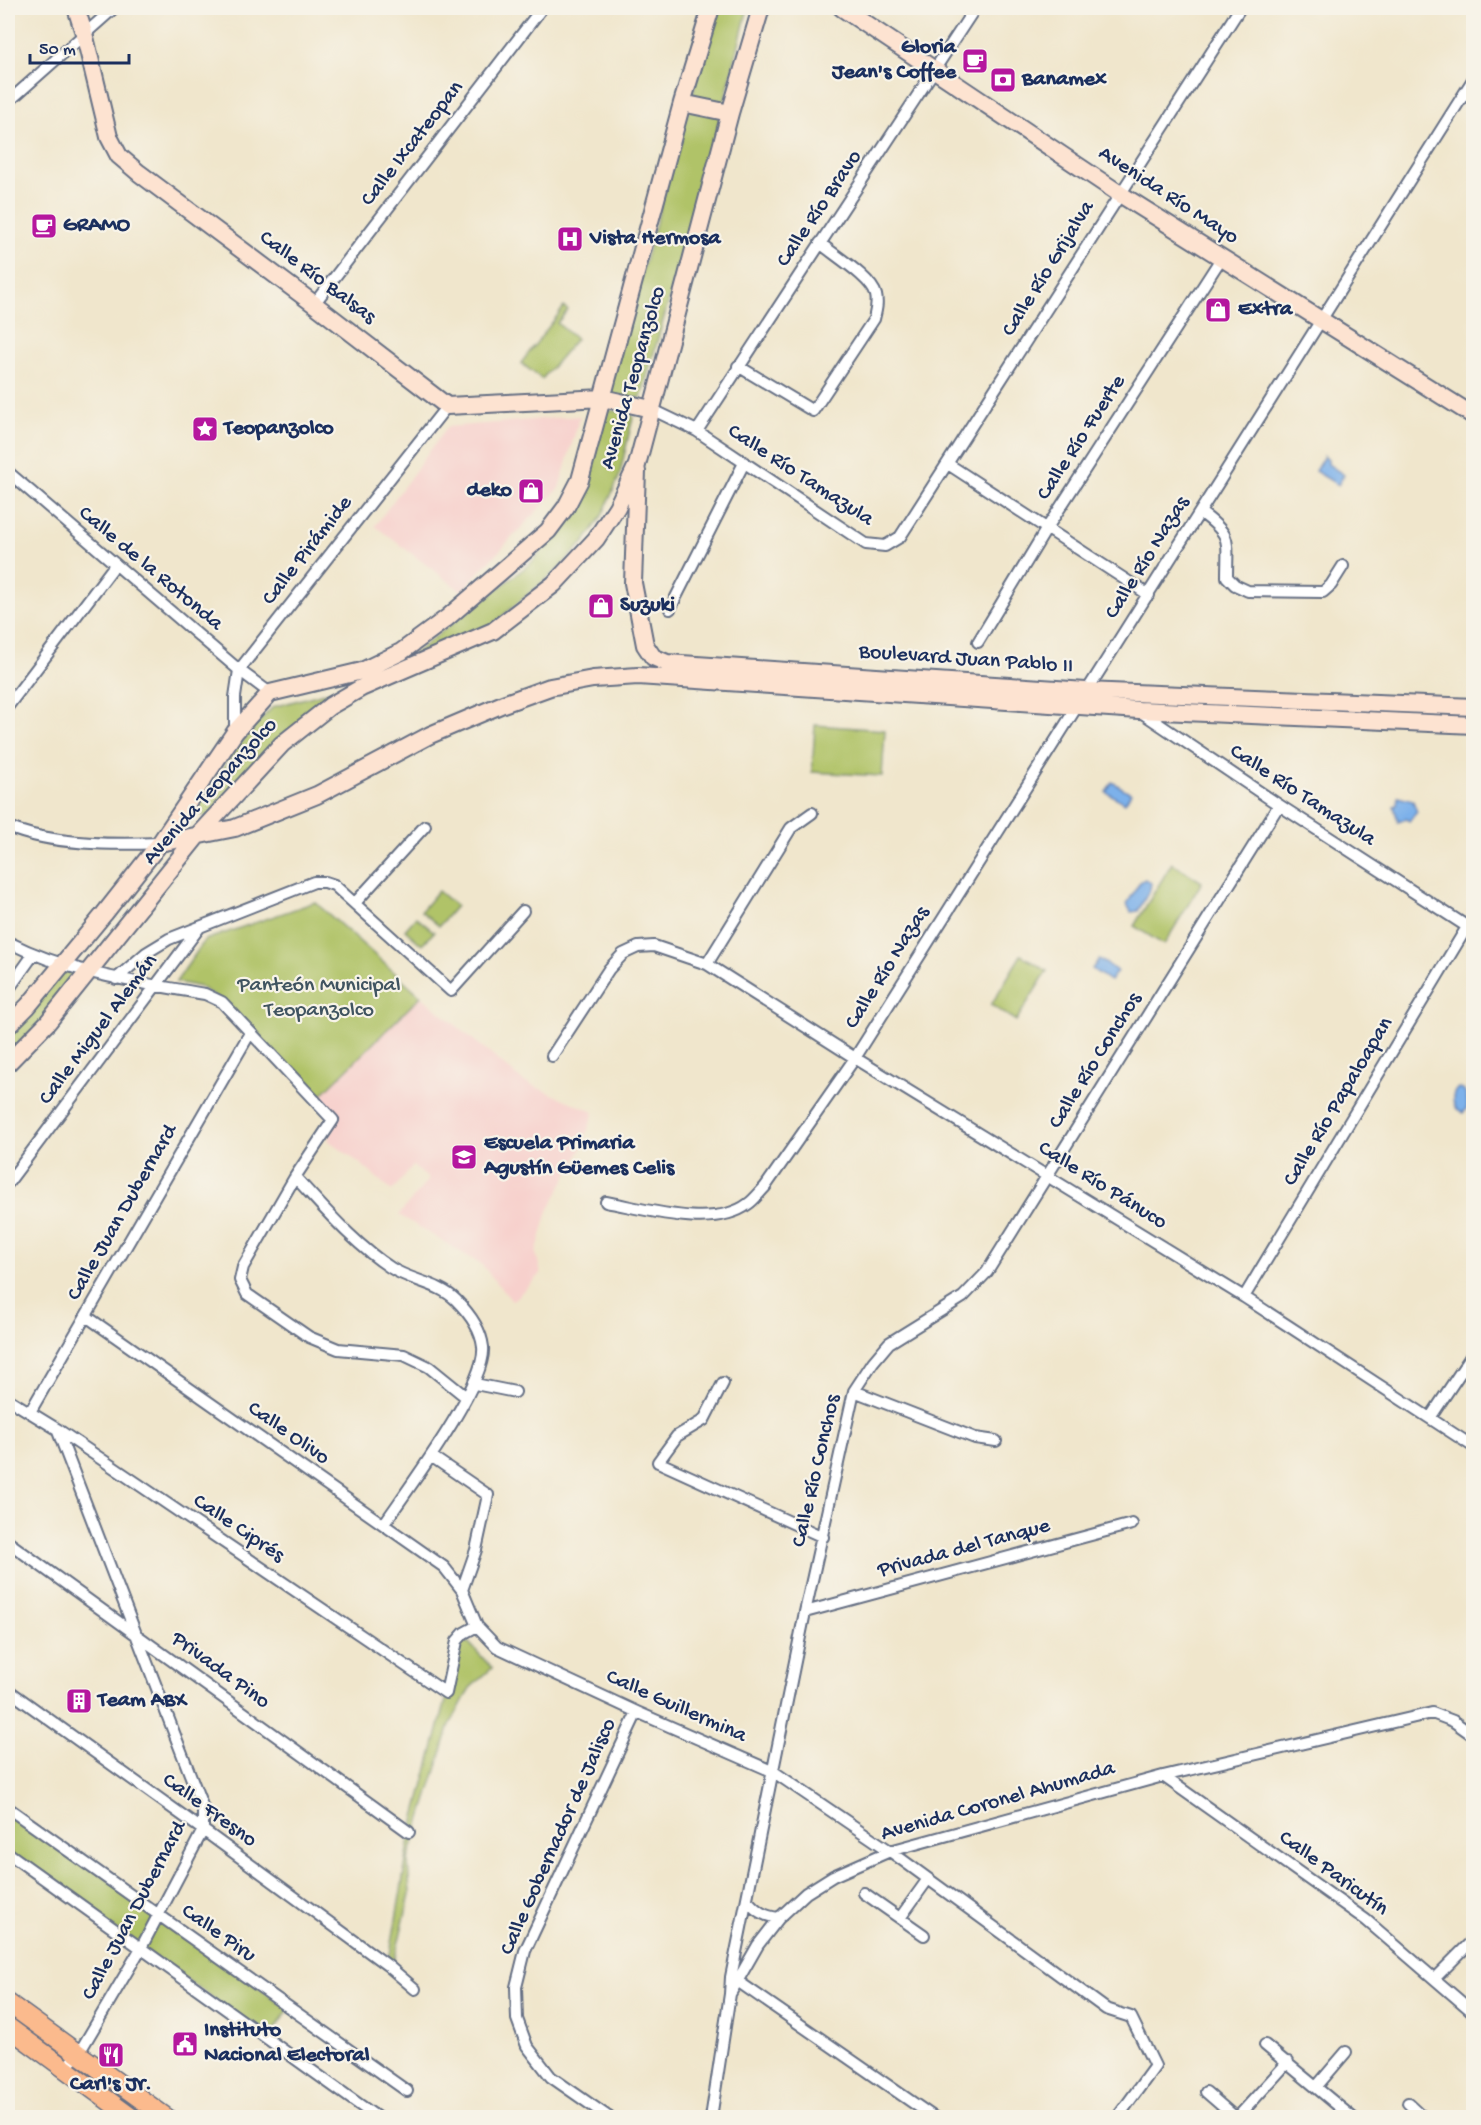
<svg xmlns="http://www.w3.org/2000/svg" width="1481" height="2125" font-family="'Gochi Hand',sans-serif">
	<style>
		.built { fill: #f7d0cc }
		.green { fill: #b0c367; stroke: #667962; stroke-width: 1.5 }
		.water { fill: #7db1ea; stroke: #4c70a4; stroke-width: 1.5 }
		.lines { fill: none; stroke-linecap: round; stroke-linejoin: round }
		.street-casing { stroke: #666f84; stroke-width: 14 }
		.secondary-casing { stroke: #666f84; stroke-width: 20 }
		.primary-casing { stroke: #666f84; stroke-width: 21 }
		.street { stroke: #fff; stroke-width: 10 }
		.secondary { stroke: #fde3d1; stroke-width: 16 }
		.primary { stroke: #fbba8d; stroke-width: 18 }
		.labels { text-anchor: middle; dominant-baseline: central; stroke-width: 4.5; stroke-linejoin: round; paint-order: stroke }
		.poi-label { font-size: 22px; font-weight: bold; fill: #1b2f5e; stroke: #f7f3e8; text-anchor: start }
		.street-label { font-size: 22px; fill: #1b2f5e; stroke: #f7f3e8 }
		.park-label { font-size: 22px; fill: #405460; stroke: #f7f3e8 }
	</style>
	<rect width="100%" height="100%" fill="#f7f3e8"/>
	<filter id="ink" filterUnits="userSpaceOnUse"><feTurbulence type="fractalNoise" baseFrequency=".0167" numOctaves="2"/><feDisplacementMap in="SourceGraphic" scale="12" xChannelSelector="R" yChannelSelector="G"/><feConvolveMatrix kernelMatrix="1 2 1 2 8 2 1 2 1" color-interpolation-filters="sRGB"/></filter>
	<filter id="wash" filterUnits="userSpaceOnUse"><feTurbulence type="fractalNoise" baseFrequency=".008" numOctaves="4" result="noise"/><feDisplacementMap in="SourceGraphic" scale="24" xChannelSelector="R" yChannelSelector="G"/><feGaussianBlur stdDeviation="1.35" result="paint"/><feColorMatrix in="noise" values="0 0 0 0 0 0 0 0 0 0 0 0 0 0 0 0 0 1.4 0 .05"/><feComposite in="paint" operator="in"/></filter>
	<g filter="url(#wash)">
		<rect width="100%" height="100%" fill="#f0e6cc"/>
		<path class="built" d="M580,416l-21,72 -98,103 -86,-65 72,-99z
			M421,996l103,86 70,30 -12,36 -34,63 -12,42 5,21 -29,27 -30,-36 -83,-50 30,-36 -16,-13 -21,25 -30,-26 -34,-25 11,-23 -20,-20z"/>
		<path class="green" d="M717,8h31l-32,128 -75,262 -34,-3z
			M564,307l4,3 -11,13 19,16 -34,40 -21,-16z
			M606,410l22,2 5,5 -14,60 -17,39 -17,25 -28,29 -69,58 -96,42 139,-107 34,-41z
			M339,689l1,4 -132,123h-5l-4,-3 -1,-9 51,-73 24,-24z
			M815,725l70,5 -3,46 -70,-4z
			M1172,863l30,19 -38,63 -30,-19z
			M438,891l18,15 -17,20 -18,-15z
			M315,902l106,94 -102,101 -95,-94 -24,-16 -24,-5 29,-42z
			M416,917l18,15 -12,13 -17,-15z
			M1021,955l26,16 -31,50 -25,-16z
			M63,965l23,8 -78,90v-37z
			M459,1641l10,2 23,25 -22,20 -20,37 -42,135 2,35 -17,70 -5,1 23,-134 37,-139z
			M8,1808l281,201 -20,29 -261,-185z"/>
		<path class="water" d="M1324,456l4,4v4l16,11 -6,10 -23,-14z
			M1112,782l19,11 -6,10 -19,-11z
			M1398,797l15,4 4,11 -8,9 -3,-2 -8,3 -4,-16 3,-1z
			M1145,879l6,4 -1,6 -12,22 -7,1 -4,-8 13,-22z
			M1099,959l18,12 -7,10 -18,-12z
			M1458,1088c10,2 10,12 9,20l-4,5c-11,-3 -13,-18 -5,-25z"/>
	</g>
	<g filter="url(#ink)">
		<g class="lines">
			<defs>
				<path id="street" d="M8,102l106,-94
					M314,304l228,-296
					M738,366l75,45 61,-92c2,-8 4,-15 2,-24 -4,-17 -42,-40 -56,-52
					M651,409l46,22 169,113 19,2 15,-9 340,-529
					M697,431l278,-423
					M948,464l201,131
					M8,472l231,198 31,23
					M1200,512c33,24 27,27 27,65l8,8 13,6 75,1 8,-7 12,-19
					M670,609l74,-146
					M978,642l69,-114 175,-271
					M8,706l107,-141
					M1141,712l138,93 195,126
					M235,732v-35l4,-27 208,-264
					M8,827c43,18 105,18 152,16
					M355,903l70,-77
					M8,942c63,32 128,40 197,52l17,8 111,118 -38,57 -52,90 -3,13 7,14 62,43 29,12 66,6 25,12 37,30
					M707,964l84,-136 21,-15
					M116,979l30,-26 23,-14 145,-57h11l9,3 117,106 72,-80
					M8,990l25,-35
					M552,1056l57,-87 14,-15 15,-7 16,-1 53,18 148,94 389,239 230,150
					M295,1177c30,32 59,67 96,91 20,13 48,15 65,32 13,13 25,29 27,47 4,37 -76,143 -99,177
					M8,1183l191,-255
					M606,1202c39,7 108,28 142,2 6,-4 11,-11 17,-17l90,-129 619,-980
					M1244,1297l223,-370
					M86,1316l358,251 18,23 15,36 20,21 140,65 137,60 116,79 216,158 25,8 24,49 -38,52
					M723,1383l-19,37 -27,16 -19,26 165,75
					M475,1384l40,8
					M854,1391l121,47 21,3
					M8,1399l49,30 389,264 11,-52 7,-8 13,-7
					M30,1412l220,-379
					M1430,1418l44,-66
					M57,1429l146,379v22l-62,118 -62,105 -14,15
					M431,1456l57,39 -12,55 -14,40
					M8,1542l401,290
					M805,1612l327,-88
					M8,1690l195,140 184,135 28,24
					M1163,1776l203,144 108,93
					M8,1808l399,283
					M8,1853l370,265
					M864,1893l60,42
					M747,1900c10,12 17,16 32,18
					M900,1918l28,-39
					M733,1978l202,140
					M1435,1978l39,-39
					M730,1994l1,-17 74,-365 49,-221 19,-29 16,-19 74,-46 24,-25 292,-467
					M1265,2045l88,73
					M1317,2086l29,-34
					M1206,2092l30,26
					M1408,2103l16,15
					M610,2118l-59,-41 -24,-31 -10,-27 -1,-32 9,-36 112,-239
					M711,2118l19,-124 28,-49 21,-27 27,-25 27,-17 57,-25 273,-75 269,-63 21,8 21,15
					M1237,2118l51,-56"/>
				<path id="secondary" d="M76,8l8,25 25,104 10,19 20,17 175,131 133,102 156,-8 48,11
					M842,8l278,186 354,222
					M682,103l48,10
					M637,471l-4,112 12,62 8,12 14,6 419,28 388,16
					M160,843l75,-15 82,-33 113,-60 73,-31 47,-17 43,-8 45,-3 501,34 335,15
					M8,1026l20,-20 76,-92 56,-71 75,-111 35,-39 92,-22 39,-19 46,-34 101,-87 18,-24 14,-27 102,-377 29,-95
					M8,1063l40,-41 150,-187 84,-91 48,-38 31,-18 132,-57 61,-47 42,-45 21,-32 20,-42 93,-352 31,-105"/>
				<path id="primary" d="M8,2003l159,115
					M8,2027l124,91"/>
			</defs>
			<use href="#street" class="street-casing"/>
			<use href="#secondary" class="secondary-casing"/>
			<use href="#primary" class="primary-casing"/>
			<use href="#street" class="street"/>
			<use href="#secondary" class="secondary"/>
			<use href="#primary" class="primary"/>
		</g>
	</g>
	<defs>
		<symbol id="cafe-square" viewBox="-11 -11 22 22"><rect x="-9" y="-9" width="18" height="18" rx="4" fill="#b5179e" stroke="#f7f3e8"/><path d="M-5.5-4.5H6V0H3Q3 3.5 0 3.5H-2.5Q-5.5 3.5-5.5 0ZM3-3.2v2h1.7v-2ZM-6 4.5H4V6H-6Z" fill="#fff"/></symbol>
		<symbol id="bank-square" viewBox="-11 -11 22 22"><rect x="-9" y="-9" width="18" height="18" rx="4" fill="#b5179e" stroke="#f7f3e8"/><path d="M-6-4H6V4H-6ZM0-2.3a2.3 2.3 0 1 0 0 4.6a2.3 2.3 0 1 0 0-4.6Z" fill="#fff"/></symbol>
		<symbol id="hospital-square" viewBox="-11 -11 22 22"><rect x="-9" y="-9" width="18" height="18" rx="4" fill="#b5179e" stroke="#f7f3e8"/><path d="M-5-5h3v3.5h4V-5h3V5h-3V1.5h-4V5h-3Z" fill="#fff"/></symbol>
		<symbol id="shop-square" viewBox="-11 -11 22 22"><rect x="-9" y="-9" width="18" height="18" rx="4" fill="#b5179e" stroke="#f7f3e8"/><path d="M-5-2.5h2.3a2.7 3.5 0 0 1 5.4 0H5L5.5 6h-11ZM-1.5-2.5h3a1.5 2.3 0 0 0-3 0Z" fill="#fff"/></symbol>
		<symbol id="sight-square" viewBox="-11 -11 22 22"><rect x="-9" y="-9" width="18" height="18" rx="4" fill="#b5179e" stroke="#f7f3e8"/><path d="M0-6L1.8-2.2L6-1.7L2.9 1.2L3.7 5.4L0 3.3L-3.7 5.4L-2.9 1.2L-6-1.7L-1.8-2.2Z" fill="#fff"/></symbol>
		<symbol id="school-square" viewBox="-11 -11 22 22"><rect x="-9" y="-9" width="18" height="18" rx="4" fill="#b5179e" stroke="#f7f3e8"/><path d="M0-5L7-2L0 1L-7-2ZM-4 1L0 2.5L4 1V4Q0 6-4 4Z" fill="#fff"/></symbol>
		<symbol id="building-square" viewBox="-11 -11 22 22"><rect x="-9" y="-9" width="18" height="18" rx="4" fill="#b5179e" stroke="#f7f3e8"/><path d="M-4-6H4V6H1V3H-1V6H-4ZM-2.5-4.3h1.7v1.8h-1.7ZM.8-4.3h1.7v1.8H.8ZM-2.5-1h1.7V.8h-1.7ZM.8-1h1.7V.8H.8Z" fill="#fff"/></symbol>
		<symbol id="civic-square" viewBox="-11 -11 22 22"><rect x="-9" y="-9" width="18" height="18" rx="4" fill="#b5179e" stroke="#f7f3e8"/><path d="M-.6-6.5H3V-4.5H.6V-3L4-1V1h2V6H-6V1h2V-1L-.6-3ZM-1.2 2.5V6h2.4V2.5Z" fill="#fff"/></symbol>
		<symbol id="restaurant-square" viewBox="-11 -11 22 22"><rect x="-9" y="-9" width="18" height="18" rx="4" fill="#b5179e" stroke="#f7f3e8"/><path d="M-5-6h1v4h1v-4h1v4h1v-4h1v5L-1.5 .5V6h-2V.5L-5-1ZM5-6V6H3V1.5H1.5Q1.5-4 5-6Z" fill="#fff"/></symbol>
	</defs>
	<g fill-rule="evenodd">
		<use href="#cafe-square" x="960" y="46" width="30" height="30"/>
		<use href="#bank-square" x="988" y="65" width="30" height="30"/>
		<use href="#cafe-square" x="29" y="211" width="30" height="30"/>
		<use href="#hospital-square" x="555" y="224" width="30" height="30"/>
		<use href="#shop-square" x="1203" y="295" width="30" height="30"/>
		<use href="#sight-square" x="190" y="414" width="30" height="30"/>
		<use href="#shop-square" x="516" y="476" width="30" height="30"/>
		<use href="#shop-square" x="586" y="591" width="30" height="30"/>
		<use href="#school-square" x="449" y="1142" width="30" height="30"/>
		<use href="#building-square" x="64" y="1686" width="30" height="30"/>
		<use href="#civic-square" x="170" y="2029" width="30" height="30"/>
		<use href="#restaurant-square" x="96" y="2040" width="30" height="30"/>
	</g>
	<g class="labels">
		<g class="poi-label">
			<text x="956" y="48" text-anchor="end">Gloria<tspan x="956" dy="25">Jean's Coffee</tspan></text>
			<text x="1022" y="80">Banamex</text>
			<text x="63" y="226">GRAMO</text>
			<text x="590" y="239">Vista Hermosa</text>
			<text x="1238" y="310">Extra</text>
			<text x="224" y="429">Teopanzolco</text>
			<text x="512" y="491" text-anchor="end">deko</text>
			<text x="620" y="606">Suzuki</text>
			<text x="484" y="1144">Escuela Primaria<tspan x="484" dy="25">Agustín Güemes Celis</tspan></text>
			<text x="98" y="1701">Team ABX</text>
			<text x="204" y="2031">Instituto<tspan x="204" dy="25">Nacional Electoral</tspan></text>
			<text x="111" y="2085" text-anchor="middle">Carl's Jr.</text>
		</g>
		<g class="street-label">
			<text transform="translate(413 144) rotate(-52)">Calle Ixcateopan</text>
			<text transform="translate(1168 196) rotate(33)">Avenida Río Mayo</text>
			<text transform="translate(820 209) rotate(-56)">Calle Río Bravo</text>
			<text transform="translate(1049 269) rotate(-58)">Calle Río Grijalva</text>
			<text transform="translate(317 278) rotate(37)">Calle Río Balsas</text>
			<text transform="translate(634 378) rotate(-74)">Avenida Teopanzolco</text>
			<text transform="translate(1082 438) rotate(-57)">Calle Río Fuerte</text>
			<text transform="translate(800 476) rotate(33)">Calle Río Tamazula</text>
			<text transform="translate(308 551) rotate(-52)">Calle Pirámide</text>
			<text transform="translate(1148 558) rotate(-58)">Calle Río Nazas</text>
			<text transform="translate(150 569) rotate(40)">Calle de la Rotonda</text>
			<text transform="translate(966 660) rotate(4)">Boulevard Juan Pablo II</text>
			<text transform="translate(211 792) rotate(-48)">Avenida Teopanzolco</text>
			<text transform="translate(1302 796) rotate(33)">Calle Río Tamazula</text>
			<text transform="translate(888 968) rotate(-58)">Calle Río Nazas</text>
			<text transform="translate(99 1030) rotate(-53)">Calle Miguel Alemán</text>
			<text transform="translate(1096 1061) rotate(-58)">Calle Río Conchos</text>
			<text transform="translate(1339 1102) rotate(-59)">Calle Río Papaloapan</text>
			<text transform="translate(1102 1186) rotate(32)">Calle Río Pánuco</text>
			<text transform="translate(123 1213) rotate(-60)">Calle Juan Dubernard</text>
			<text transform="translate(288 1434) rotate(35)">Calle Olivo</text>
			<text transform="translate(817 1471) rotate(-77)">Calle Río Conchos</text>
			<text transform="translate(238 1529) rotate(34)">Calle Ciprés</text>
			<text transform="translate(964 1549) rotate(-15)">Privada del Tanque</text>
			<text transform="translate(220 1671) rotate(36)">Privada Pino</text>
			<text transform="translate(676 1707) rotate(24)">Calle Guillermina</text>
			<text transform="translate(998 1802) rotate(-16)">Avenida Coronel Ahumada</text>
			<text transform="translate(209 1811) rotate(36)">Calle Fresno</text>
			<text transform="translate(559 1837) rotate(-66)">Calle Gobernador de Jalisco</text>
			<text transform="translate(1333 1874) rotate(36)">Calle Paricutín</text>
			<text transform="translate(135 1911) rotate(-62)">Calle Juan Dubernard</text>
			<text transform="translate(218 1934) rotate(35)">Calle Piru</text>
		</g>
		<g class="park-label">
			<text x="319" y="986">Panteón Municipal<tspan x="319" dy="25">Teopanzolco</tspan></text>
		</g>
	</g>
	<rect width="1481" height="2125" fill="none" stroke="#f7f3e8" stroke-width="30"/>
	<path d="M30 54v9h99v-9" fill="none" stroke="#1b2f5e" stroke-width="3"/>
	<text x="39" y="54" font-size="18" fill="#1b2f5e" stroke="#f7f3e8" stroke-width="4.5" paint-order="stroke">50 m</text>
</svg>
